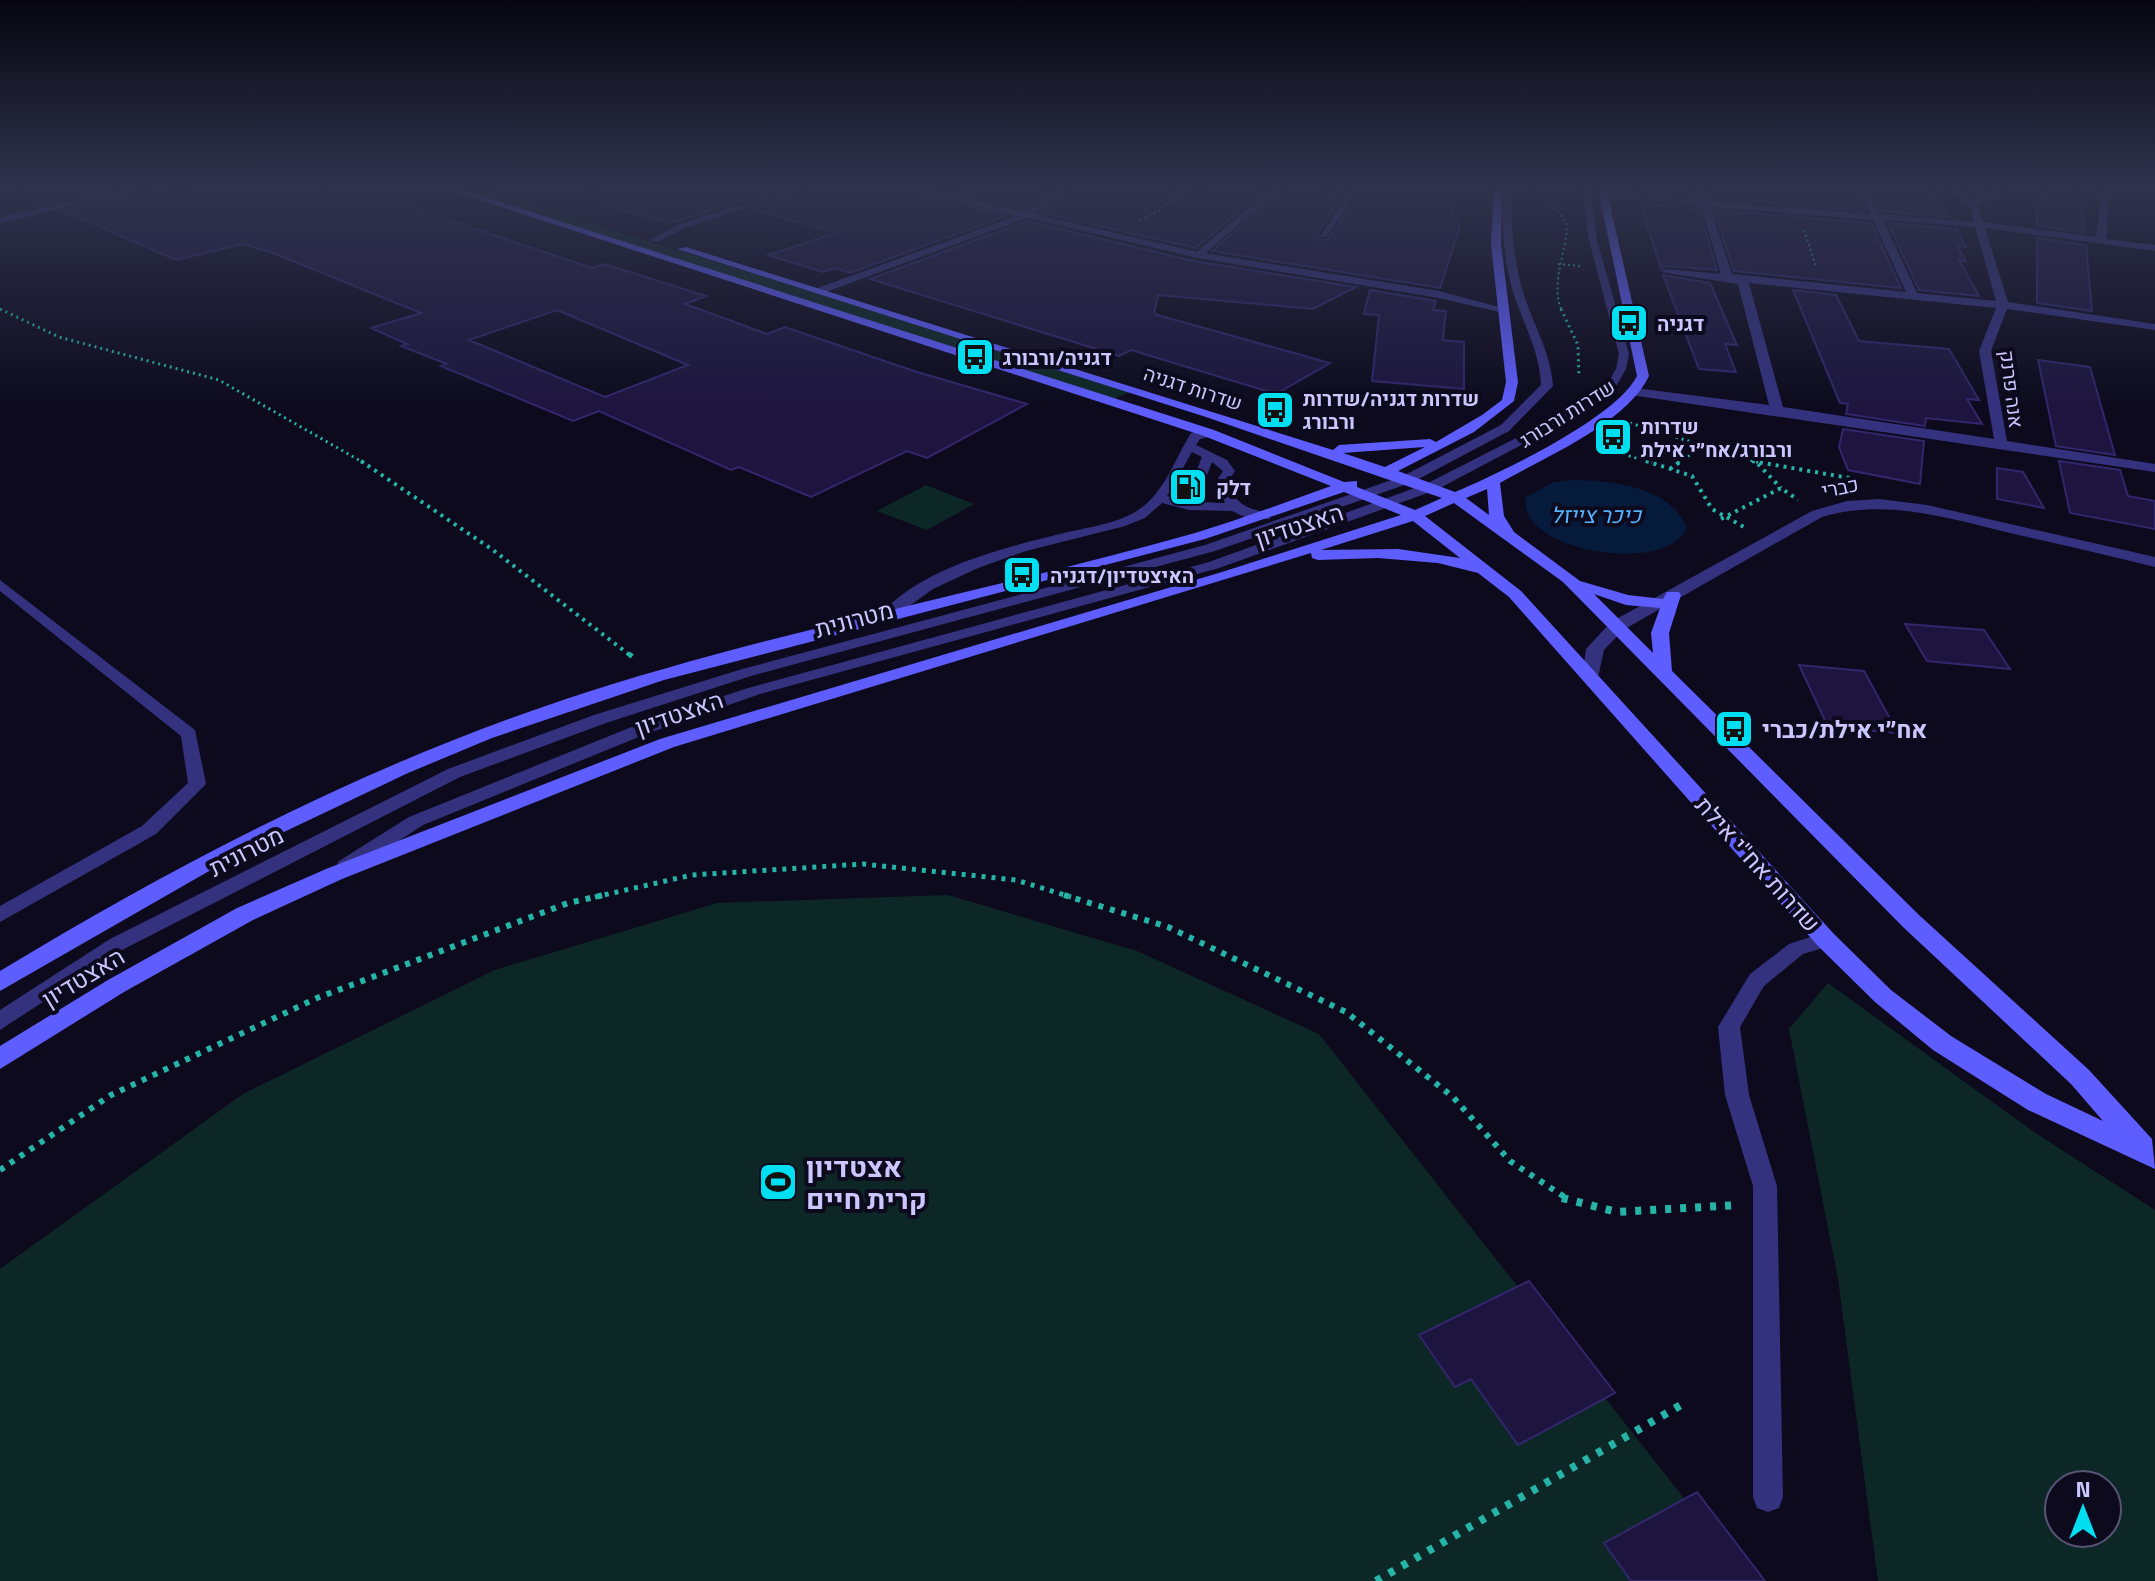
<svg xmlns="http://www.w3.org/2000/svg" width="2155" height="1581" font-family="'Titillium Web',Heebo,sans-serif">
	<style>
		.green { fill: #0d2726; fill-rule: evenodd }
		.water { fill: #061a3b }
		.building { fill: #1d153f; stroke: #32266c; stroke-width: 2; fill-rule: evenodd }
		.lines { fill: none; stroke-linecap: round; stroke-linejoin: round }
		.path-far5 { stroke: #26b4a8; stroke-width: 2; stroke-dasharray: 2 3; stroke-linecap: butt }
		.path-far4 { stroke: #26b4a8; stroke-width: 3; stroke-dasharray: 2 4; stroke-linecap: butt }
		.path-far3 { stroke: #26b4a8; stroke-width: 4; stroke-dasharray: 3 5; stroke-linecap: butt }
		.path-far2 { stroke: #26b4a8; stroke-width: 5; stroke-dasharray: 4 6; stroke-linecap: butt }
		.path-far1 { stroke: #26b4a8; stroke-width: 6; stroke-dasharray: 5 7; stroke-linecap: butt }
		.path { stroke: #26b4a8; stroke-width: 8; stroke-dasharray: 6 9; stroke-linecap: butt }
		.lane { fill: #34327f; fill-rule: evenodd }
		.street { fill: #34327f; fill-rule: evenodd }
		.secondary { fill: #5e5dff; fill-rule: evenodd }
		.labels { text-anchor: middle; dominant-baseline: central; stroke-width: 8; stroke-linejoin: round; paint-order: stroke }
		.far-poi-label { font-size: 20px; font-weight: bold; fill: #ccc6ff; stroke: #0d0a1d; text-anchor: start }
		.far-street-label { font-size: 20px; fill: #ccc6ff; stroke: #0d0a1d }
		.far-water-label { font-size: 22px; font-style: italic; fill: #54b3ff; stroke: #0d0a1d }
		.street-label { font-size: 24px; fill: #ccc6ff; stroke: #0d0a1d }
		.poi-label { font-size: 24px; font-weight: bold; fill: #ccc6ff; stroke: #0d0a1d; text-anchor: start }
		.near-poi-label { font-size: 28px; font-weight: bold; fill: #ccc6ff; stroke: #0d0a1d; text-anchor: start }
	</style>
	<rect width="100%" height="100%" fill="#0d0a1d"/>
	<path class="green" d="M458,188h18l656,203 -21,9z
		M926,485l48,19 -47,26 -50,-19z
		M948,895l189,56 182,83 430,547h-1749v-312l243,-175 252,-124 222,-67z
		M1828,983l206,149 121,78v371h-277l-40,-302 -49,-250zM2059,1485h48v48h-48z"/>
	<path class="water" d="M1575,480c39,1 96,7 112,48 -22,49 -173,22 -161,-31l28,-15z"/>
	<path class="building" d="M10,188h107l-71,16z
		M191,188h134l2,20 51,-12 214,72 13,-4 101,32 -21,8 82,30 18,-7 132,45 110,32 -100,54 -20,-7 -96,46 -72,-30 -8,3 -132,-59 -26,10 -132,-55 6,-2 -46,-18 6,-2 -36,-16 50,-15 -148,-60 -30,-9 -67,16 -113,-49 87,-21v7zM557,310l131,55 -83,32 -136,-57z
		M593,188h190l-112,35 -64,-17 13,-4 -28,-9z
		M810,188h95l101,28 -156,57 -15,-5 -12,4 -55,-17 68,-22 -84,-24z
		M938,188h116l-30,21z
		M1072,188h89l43,5 5,-5h58l-71,60 -155,-35z
		M1284,188h34l-3,3 24,3 -4,5h5l-23,36 3,5 8,-1 28,-39 90,1 14,25 -20,62 -228,-37z
		M1635,188h58l2,10 -58,-5z
		M1707,188h149l9,23 -154,-13z
		M1870,188h59l20,29 -67,-6z
		M2042,188h37l6,45 -48,-7v-21h3z
		M1640,203l59,6 18,61 -51,-4 -5,3z
		M1714,210l157,13 30,65 -167,-17z
		M1027,221l167,40 162,26 -43,22 -155,-14 -4,19 176,49 -54,31 -145,-44 -12,6 -249,-77z
		M1888,223l68,6 10,18 -9,-1 9,15 -7,-1 20,36 -60,-6z
		M2037,238l49,7 6,66 -55,-8z
		M1663,275l47,8 27,62 -12,-1 11,28 -37,-3z
		M1370,290l66,11 -3,9 13,1 -3,29 21,2v47l-92,-8 7,-66 -15,-1z
		M1793,290l43,5 23,46 90,8 30,51 -12,-1 15,25 -56,-6 -1,8 -79,-12 2,-10 -8,-1z
		M2038,360l52,7 25,88 -59,-9z
		M1843,429l81,12 -4,43 -72,-14 -9,-23z
		M2059,461l61,9 8,26 27,5v28l-85,-16z
		M1997,468l26,4 21,36 -47,-9z
		M1905,624l79,6 26,39 -83,-8z
		M1799,665l65,6 34,62 -70,-6z
		M1529,1281l86,112 -97,52 -47,-66 -16,8 -36,-52z
		M1697,1492l68,89h-134l-27,-38z"/>
	<g class="lines">
		<path class="path-far5" d="M1531,188c10,10 24,19 33,31 11,15 -17,62 -2,92
			M1140,220l18,-8 27,-24
			M1804,230l12,36
			M1558,264l23,2
			M0,309l4,2"/>
		<path class="path-far4" d="M0,309l59,28 160,43 145,83
			M1561,309l17,36 1,32
			M1630,423l130,40
			M1600,447l52,16
			M1678,463l25,-17"/>
		<path class="path-far3" d="M361,461l132,89 138,106
			M1646,461l46,15 20,33 32,18
			M1752,461l103,18
			M1758,464l23,24
			M1670,469l11,-8
			M1721,519l60,-31 17,12"/>
		<path class="path-far2" d="M629,654l8,6
			M595,897l97,-22 171,-11 153,16 55,17"/>
		<path class="path-far1" d="M1064,895l104,32 178,85 107,85 57,64 59,39
			M0,1170l111,-75 206,-97 251,-95 36,-8"/>
		<path class="path" d="M1562,1198l55,14 121,-7
			M1376,1581l305,-176"/>
		<path class="lane" d="M132,188h15l-147,35v-6z
			M1272,188h9l-81,70h-6v-4z
			M1503,188h8c0,37 2,74 14,110 10,30 26,56 28,88l-44,45 -96,51 -198,69 -464,125 -145,47 -146,54 -336,172 -124,81v-20l110,-71 338,-170 146,-54 145,-45 466,-125 198,-69 98,-51 40,-40c-1,-32 -17,-60 -27,-90 -11,-35 -12,-71 -11,-107z
			M1582,188h8l7,52 32,114 -3,15 -11,19 -24,20 -155,82 -217,78 -459,126 -114,40 -223,91 -70,46h-14l-3,-5 3,-5 70,-44 225,-91 114,-38 461,-126 217,-78 157,-80 24,-20 9,-15 3,-15 -30,-114z
			M1209,429l6,4 -2,3 -13,3 -4,6 31,15 8,11 -8,12c10,22 20,26 43,30v6h-21l-17,-8 -43,-1 -27,-7 -17,15 -20,8 -99,25 -48,17 -45,21 -39,28h-10l-3,-3c41,-47 126,-67 183,-81 28,-7 58,-9 81,-28 22,-19 31,-48 46,-72zM1192,452l10,5 -18,44 -17,-5zM1212,462l11,9 -8,12 10,20 -28,-1z
			M0,580l195,150 11,54 -50,50 -156,88v-16l142,-80 46,-43 -7,-47 -181,-145z
			M1826,932l7,3 3,5 -3,5 -30,9 -39,32 -24,41 9,68 28,91 6,311 -4,11 -11,4 -11,-4 -4,-11v-311l-28,-91 -7,-68 32,-53 39,-30z"/>
		<path class="street" d="M793,188h14l-122,40 -28,14 -8,-2 30,-16z
			M908,188h16l101,24 34,-24h10l-35,26 164,38 241,39 71,19 -6,3 -65,-15 -241,-40 -171,-40 -204,75h-8v-4l201,-73z
			M1351,188h9l-34,49h-6z
			M1696,188h8l5,13 161,13 -11,-26h8l13,26 94,8 -5,-18 -25,-16h10l20,12 24,-12h9l-8,9 -21,7 5,18 113,15 6,-49h8l-4,51 49,6v6l-170,-23 23,74 147,22v6l-148,-21 -16,42 16,90 148,23v8l-524,-77 -2,-3 6,-4 134,17 -31,-121 -77,-12 5,-3 55,5 -20,-68 -102,-10 4,-3 96,8zM1710,207l163,13 33,72 -174,-18zM1883,220l92,7 21,74 -79,-8zM1749,283l247,25 -17,43 15,88 -211,-32z
			M1879,499l48,6 228,52v10c-48,-12 -96,-23 -145,-34 -62,-15 -124,-35 -188,-16l-199,113 -19,20 -7,32h-12l-3,-4 4,-29 25,-27 201,-111 35,-10z"/>
		<path class="secondary" d="M443,188h13l758,242 130,52 13,-1v6l58,23 27,-12 -236,-81 -529,-168 9,-2 647,203 6,-5 91,-6 6,3 46,-27 20,-15 4,-18 -15,-138 3,-56h8l-1,56 17,138 -4,19 -40,31 -76,39 57,21c45,-19 161,-74 182,-116l-39,-188h8l43,188c-23,48 -103,80 -149,107l4,33 10,16 66,49 48,14 35,4 4,-7h12l2,3 -12,38 3,38 247,244 170,155 63,69 3,30 -127,-59 -95,-60 -58,-48 -57,-56 -309,-349 -31,-24 -40,-10 -60,-5 -60,2 -6,-2 -1,-5 -637,194 -332,132 -89,41 -129,72 -124,77v-23l108,-66 129,-72 89,-39 334,-130 562,-167 179,-57 -57,-23 -139,47 -541,141 -172,58 -84,35 -164,78 -244,140v-20c180,-109 367,-206 566,-272 206,-68 421,-107 629,-166 46,-14 91,-31 136,-47l-127,-50zM1425,447l-40,20 -42,-14zM1487,489l2,26 -23,-17zM1454,503l109,79 340,345 168,157 32,37 -57,-27 -95,-58 -60,-46 -57,-56 -313,-343 -96,-75zM1413,521l47,37 -62,-9 -77,1zM1594,594l32,11 34,3 -9,25 2,20z"/>
	</g>
	<linearGradient id="sky" x2="0" y2="1"><stop stop-color="#070610"/><stop offset="0.46" stop-color="#2f334c"/><stop offset="1" stop-color="#2f334c" stop-opacity="0"/></linearGradient>
	<rect width="2155" height="409" fill="url(#sky)"/>
	<defs>
		<symbol id="bus-square" viewBox="-11 -11 22 22"><rect x="-9" y="-9" width="18" height="18" rx="4" fill="#00def1" stroke="#0d0a1d"/><path d="M-5-6H5V4H4V6H2V4H-2V6H-4V4H-5ZM-3.5-4V0h7V-4ZM-3.5 1.2v1.5H-2V1.2ZM2 1.2v1.5H3.5V1.2Z" fill="#111"/></symbol>
		<symbol id="fuel-square" viewBox="-11 -11 22 22"><rect x="-9" y="-9" width="18" height="18" rx="4" fill="#00def1" stroke="#0d0a1d"/><path d="M-5.5-6h7V0h2V4h1.3V-2.5L3-4.5l.8-.8L6-3V5H2.5V1h-1V6h-7ZM-4.2-4.7v3.2H.2V-4.7Z" fill="#111"/></symbol>
		<symbol id="stadium-square" viewBox="-11 -11 22 22"><rect x="-9" y="-9" width="18" height="18" rx="4" fill="#00def1" stroke="#0d0a1d"/><path d="M0-5a6.5 5 0 1 0 0 10a6.5 5 0 1 0 0-10ZM-3.5-1.8h7v3.6h-7Z" fill="#111"/></symbol>
	</defs>
	<g fill-rule="evenodd">
		<use href="#bus-square" x="1607" y="301" width="44" height="44"/>
		<use href="#bus-square" x="953" y="335" width="44" height="44"/>
		<use href="#bus-square" x="1253" y="388" width="44" height="44"/>
		<use href="#bus-square" x="1591" y="415" width="44" height="44"/>
		<use href="#fuel-square" x="1166" y="465" width="44" height="44"/>
		<use href="#bus-square" x="1000" y="553" width="44" height="44"/>
		<use href="#bus-square" x="1712" y="707" width="44" height="44"/>
		<use href="#stadium-square" x="756" y="1160" width="44" height="44"/>
	</g>
	<g class="labels">
		<g class="far-poi-label">
			<text x="1657" y="323">דגניה</text>
			<text x="1003" y="357">דגניה/ורבורג</text>
			<text x="1303" y="398">שדרות דגניה/שדרות<tspan x="1303" dy="23">ורבורג</tspan></text>
			<text x="1641" y="426">שדרות<tspan x="1641" dy="23">ורבורג/אח״י אילת</tspan></text>
			<text x="1216" y="487">דלק</text>
			<text x="1050" y="575">האיצטדיון/דגניה</text>
		</g>
		<g class="far-street-label">
			<text transform="translate(1193 388) rotate(18)">שדרות דגניה</text>
			<text transform="translate(2012 389) rotate(83)">אנה פרנק</text>
			<text transform="translate(1567 413) rotate(-32)">שדרות ורבורג</text>
			<text transform="translate(1840 487) rotate(-11)">כברי</text>
		</g>
		<g class="far-water-label">
			<text x="1596" y="515">כיכר צייזל</text>
		</g>
		<g class="street-label">
			<text transform="translate(1299 525) rotate(-18)">האצטדיון</text>
			<text transform="translate(854 619) rotate(-15)">מטרונית</text>
			<text transform="translate(679 713) rotate(-19)">האצטדיון</text>
			<text transform="translate(246 851) rotate(-27)">מטרונית</text>
			<text transform="translate(1758 864) rotate(48)">שדרות אח"י אילת</text>
			<text transform="translate(83 977) rotate(-31)">האצטדיון</text>
		</g>
		<g class="poi-label">
			<text x="1762" y="729">אח״י אילת/כברי</text>
		</g>
		<g class="near-poi-label">
			<text x="806" y="1166">אצטדיון<tspan x="806" dy="32">קרית חיים</tspan></text>
		</g>
	</g>
	<g transform="translate(2083 1509)"><circle r="38" fill="#0d0a1d" stroke="#595577" stroke-width="2"/>
	<path d="M0-6L14 30L0 20L-14 30Z" fill="#00def1"/>
	<text y="-12" font-size="22" font-weight="bold" text-anchor="middle" fill="#ccc6ff">N</text>
	</g>
</svg>
